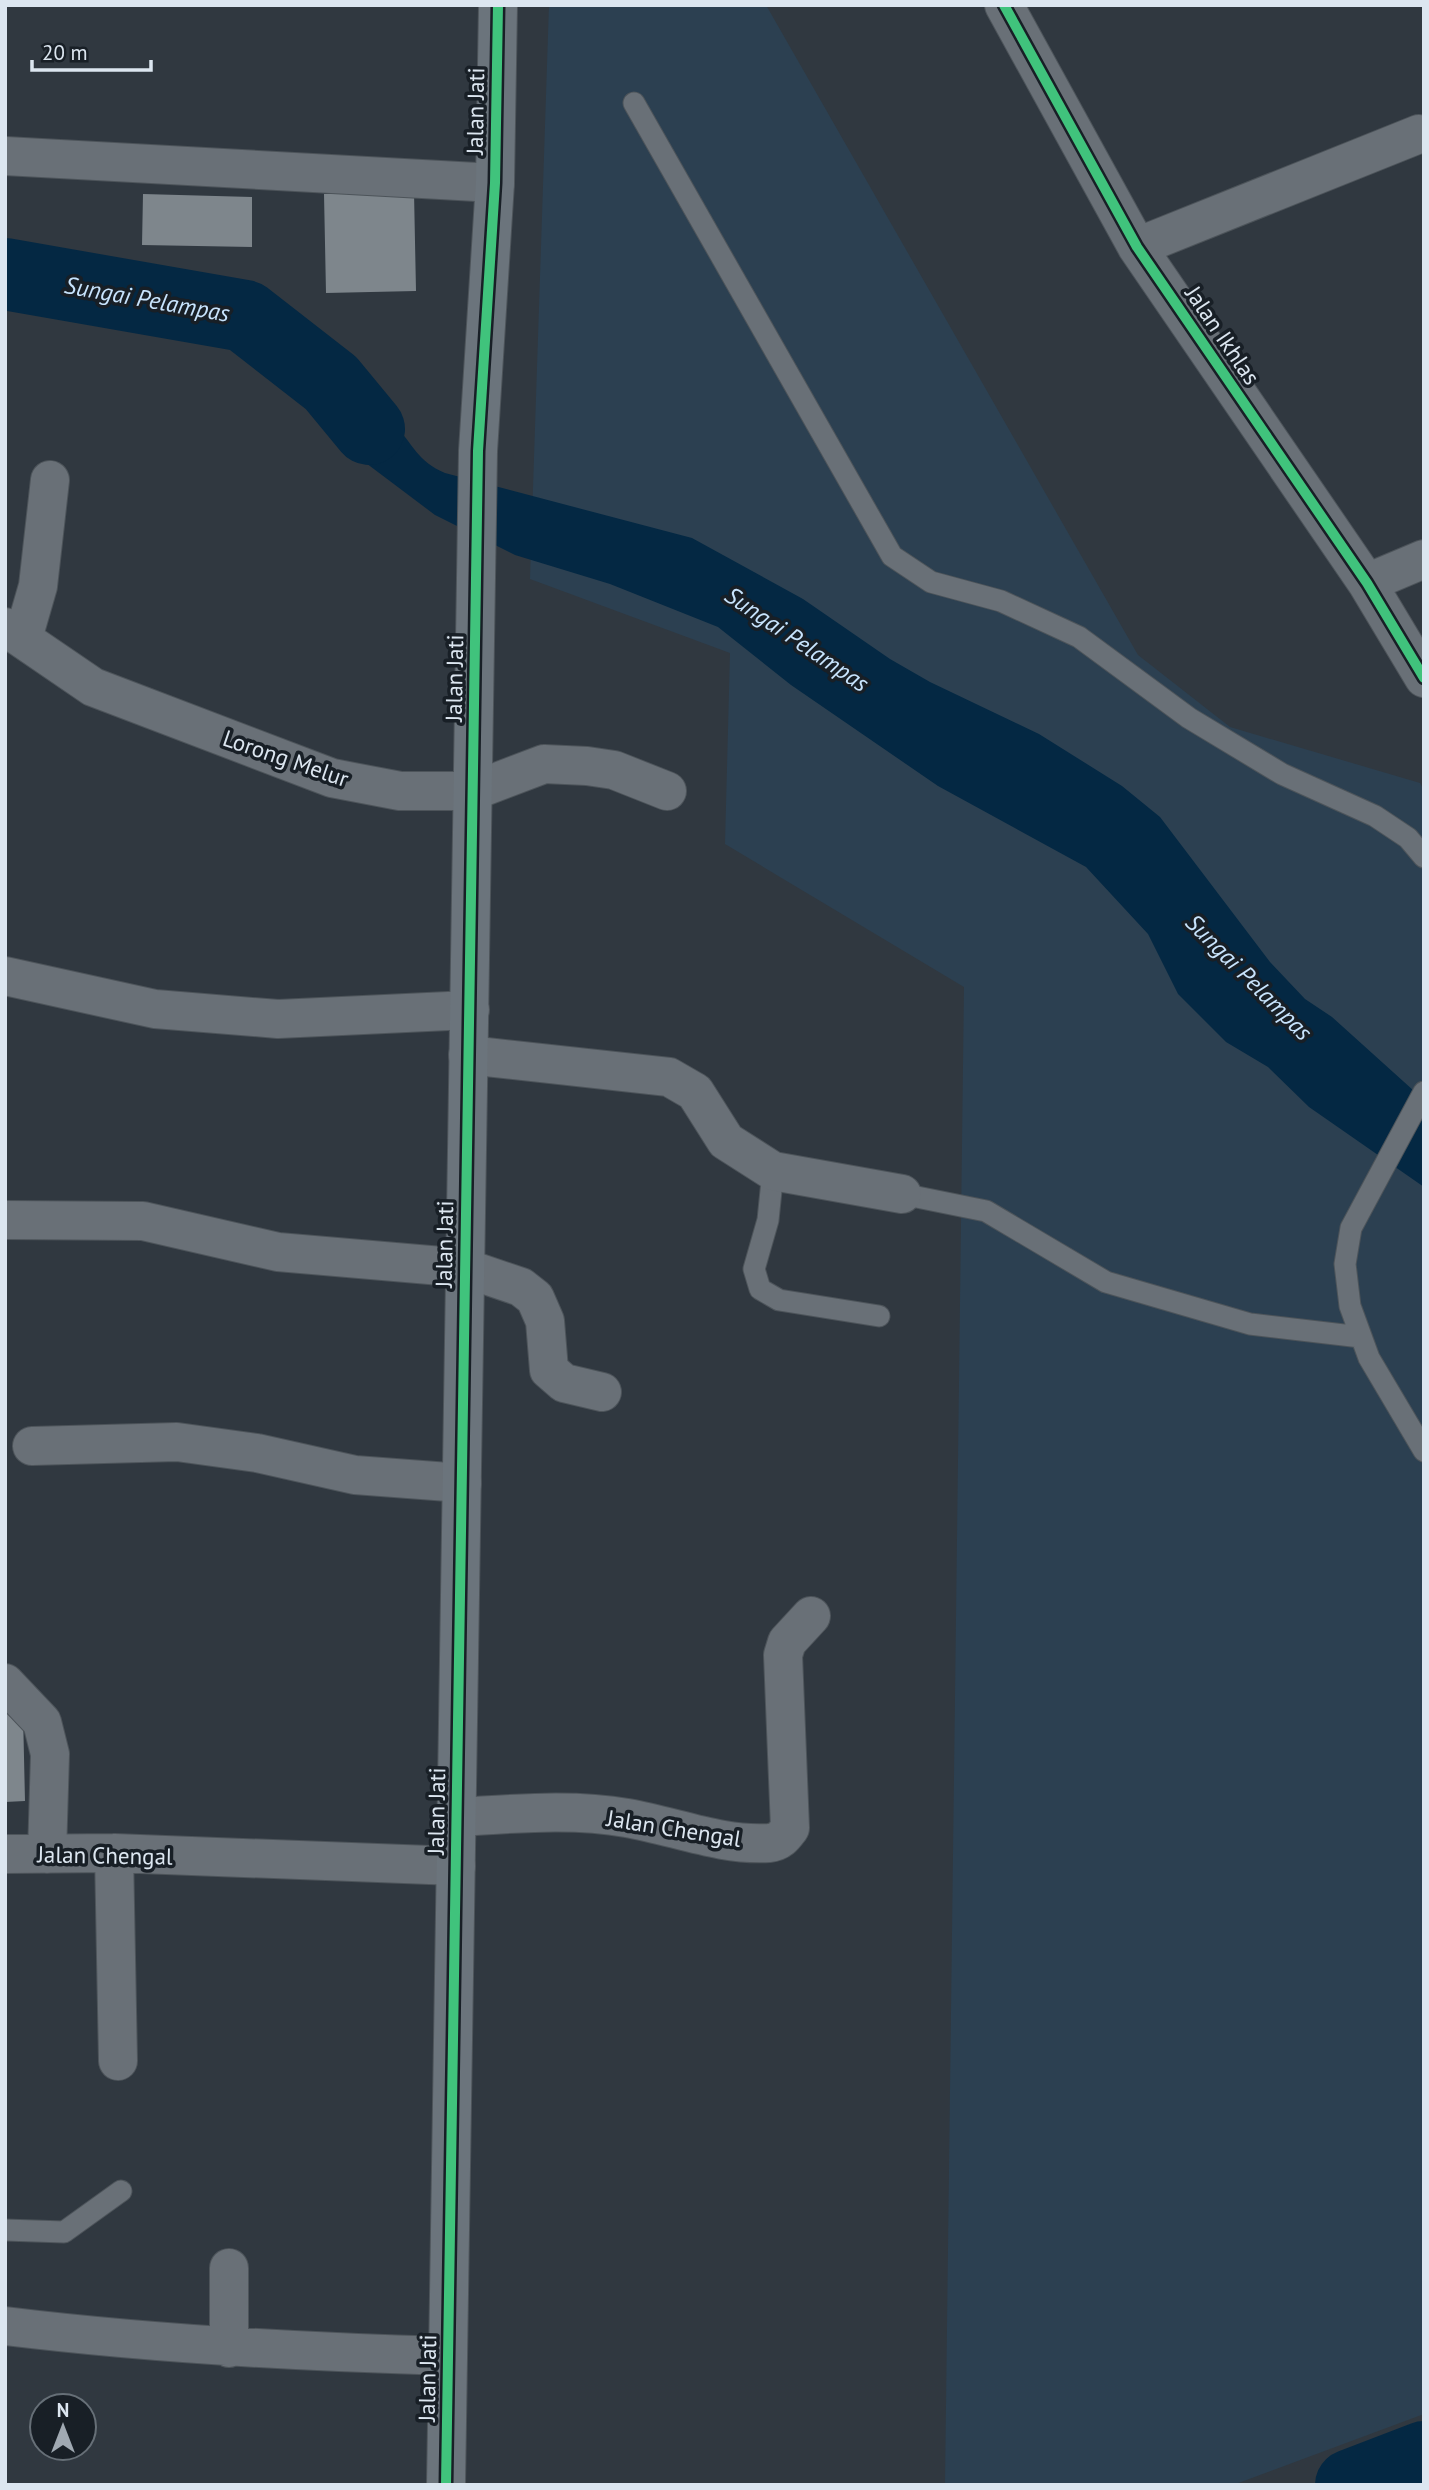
<svg xmlns="http://www.w3.org/2000/svg" width="1429" height="2490" font-family="'PT Sans',sans-serif">
	<style>
		.built { fill: #2c4051 }
		.water { fill: #042843 }
		.lines { fill: none; stroke-linecap: round; stroke-linejoin: round }
		.river { stroke: #042843; stroke-width: 72 }
		.building { fill: #7e868c }
		.lane-casing { stroke: #4d545a; stroke-width: 23 }
		.street-casing { stroke: #4d545a; stroke-width: 40 }
		.secondary-casing { stroke: #4d545a; stroke-width: 40 }
		.lane { stroke: #697077; stroke-width: 21 }
		.street { stroke: #697077; stroke-width: 38 }
		.secondary { stroke: #6b747c; stroke-width: 38 }
		.cycleway-casing { stroke: #181f26; stroke-width: 15 }
		.cycleway { stroke: #40c37c; stroke-width: 10 }
		.labels { text-anchor: middle; dominant-baseline: central; stroke-width: 7; stroke-linejoin: round; paint-order: stroke }
		.street-label { font-size: 23px; fill: #dce6f0; stroke: #181f26 }
		.water-label { font-size: 24px; font-style: italic; fill: #c8e4fd; stroke: #181f26 }
	</style>
	<rect width="100%" height="100%" fill="#303840"/>
	<path class="built" d="M549,5h217l372,650 92,72 190,56 4,8v1623l-191,71h-288l19,-1498 -239,-143 5,-191 -200,-74z"/>
	<path class="water" d="M326,350c21,28 45,49 68,74 19,20 24,38 51,49l247,65 111,61 87,60 40,23 109,52 83,52 38,31 110,145 35,37 27,18 92,83v87l-115,-80 -41,-40 -42,-25 -48,-48 -30,-60 -62,-67 -148,-81 -147,-101 -73,-58 -108,-43 -95,-29 -80,-40 -89,-67 -64,-70 19,-18z"/>
	<g class="lines">
		<path class="river" d="M5,274l240,42 86,67 38,46
			M1351,2485l73,-28"/>
	</g>
	<path class="building" d="M414,192l2,99 -90,2 -2,-99z
		M143,194l109,3v50l-110,-2z
		M5,1713h18l2,88 -20,1z"/>
	<g class="lines">
		<defs>
			<path id="lane" d="M634,103l258,453 39,26 70,19 78,36 110,81 93,56 93,42 33,22 16,19
				M1424,1092l-73,136 -6,36 5,42 19,52 55,93
				M773,1171l-5,49 -14,49 6,20 19,11 100,16
				M902,1194l84,17 120,71 144,42 111,13
				M5,2230l59,2 57,-41"/>
			<path id="street" d="M1004,5l133,242 230,336 57,95
				M5,156l490,27
				M1137,247l282,-113
				M1367,583l57,-24
				M5,627l88,60 239,91 68,13h73l71,-27 43,2 27,4 53,21
				M23,638l15,-52 12,-106
				M5,976l150,33 123,10 192,-9
				M468,1055l201,22 26,15 31,49 47,30 129,23
				M5,1220l138,1 135,31 187,16 56,19 14,11 10,23 4,49 15,13 38,9
				M32,1446l145,-4 80,11 98,22 107,8
				M5,1683l37,39 8,32 -3,100
				M457,1817c56,-3 114,-9 170,1 47,8 94,28 142,25 11,-1 15,-7 21,-15l-7,-173 4,-13 24,-26
				M114,1853l4,208
				M5,1854l109,-1 342,13
				M5,2326c148,18 294,26 443,30
				M229,2348v-80"/>
			<path id="secondary" d="M446,2485l32,-2034 17,-268 3,-178"/>
		</defs>
		<use href="#lane" class="lane-casing"/>
		<use href="#street" class="street-casing"/>
		<use href="#secondary" class="secondary-casing"/>
		<use href="#lane" class="lane"/>
		<use href="#street" class="street"/>
		<use href="#secondary" class="secondary"/>
		<defs>
			<path id="cycleway" d="M1004,5l133,242 230,336 57,95
				M446,2485l32,-2034 17,-268 3,-178"/>
		</defs>
		<use href="#cycleway" class="cycleway-casing"/>
		<use href="#cycleway" class="cycleway"/>
	</g>
	<g class="labels">
		<g class="street-label">
			<text transform="translate(475 111) rotate(-89)">Jalan Jati</text>
			<text transform="translate(1223 335) rotate(56)">Jalan Ikhlas</text>
			<text transform="translate(454 678) rotate(-89)">Jalan Jati</text>
			<text transform="translate(286 758) rotate(19)">Lorong Melur</text>
			<text transform="translate(444 1244) rotate(-89)">Jalan Jati</text>
			<text transform="translate(436 1811) rotate(-89)">Jalan Jati</text>
			<text transform="translate(674 1828) rotate(9)">Jalan Chengal</text>
			<text transform="translate(105 1855) rotate(1)">Jalan Chengal</text>
			<text transform="translate(427 2378) rotate(-89)">Jalan Jati</text>
		</g>
		<g class="water-label">
			<text transform="translate(147 299) rotate(10)">Sungai Pelampas</text>
			<text transform="translate(797 639) rotate(34)">Sungai Pelampas</text>
			<text transform="translate(1249 977) rotate(45)">Sungai Pelampas</text>
		</g>
	</g>
	<rect width="1429" height="2490" fill="none" stroke="#dce6f0" stroke-width="14"/>
	<g transform="translate(63 2427)"><circle r="33" fill="#181f26" stroke="#666f77" stroke-width="2"/>
	<path d="M0-5L12 26L0 18L-12 26Z" fill="#a0a9b2"/>
	<text y="-10" font-size="19" font-weight="bold" text-anchor="middle" fill="#dce6f0">N</text>
	</g>
	<path d="M32 60v10h119v-10" fill="none" stroke="#dce6f0" stroke-width="3.5"/>
	<text x="42" y="60" font-size="21" fill="#dce6f0" stroke="#181f26" stroke-width="5" paint-order="stroke">20 m</text>
</svg>
